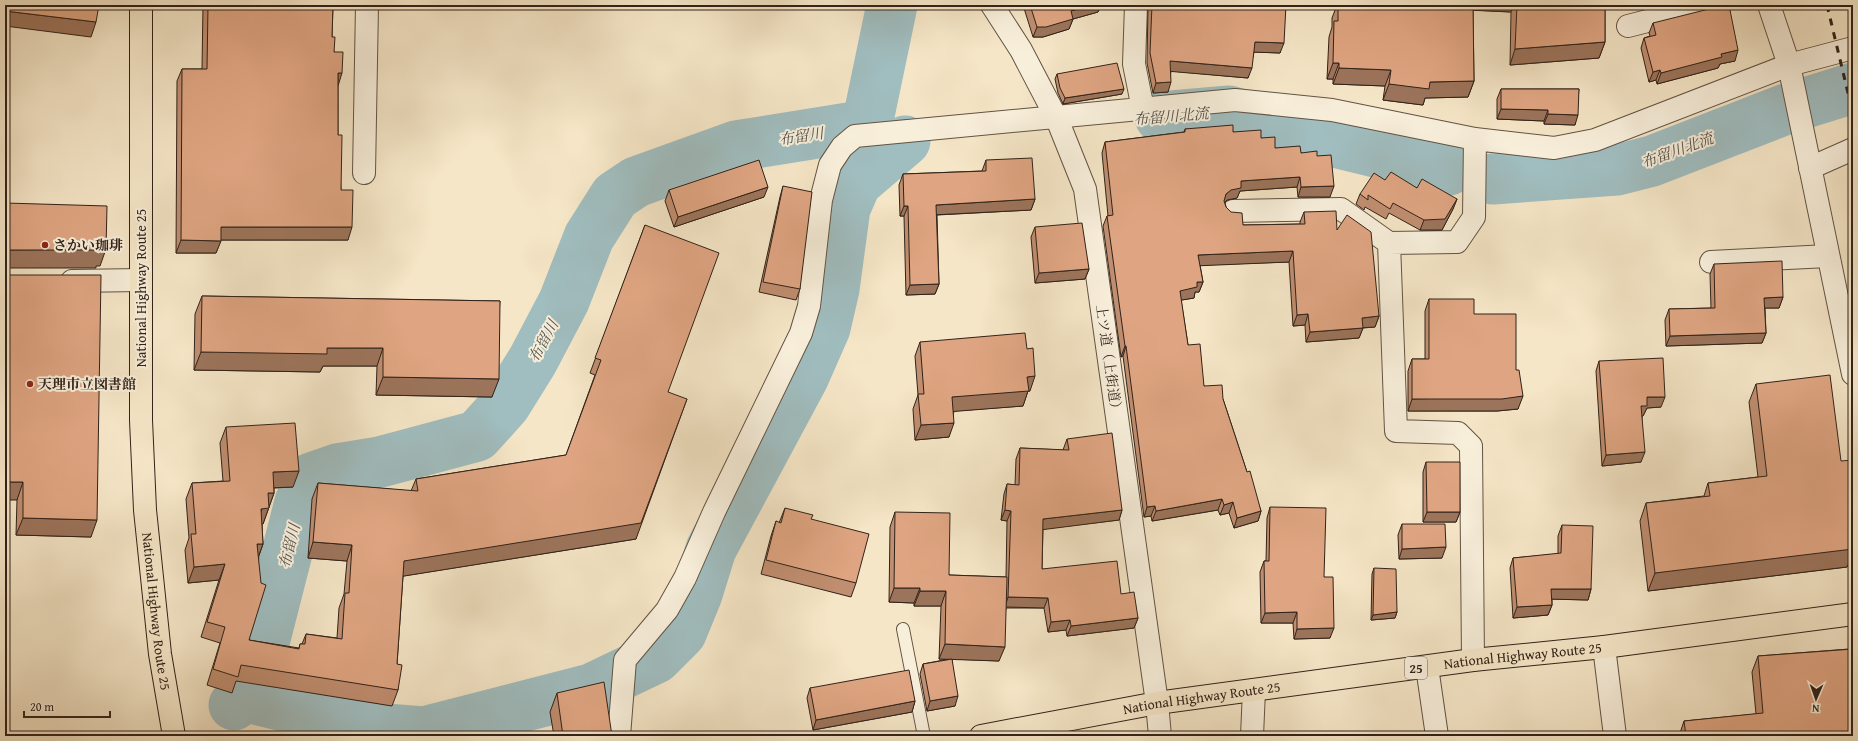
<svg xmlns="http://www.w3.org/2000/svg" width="1858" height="741" font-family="'Gentium Book Plus','Noto Serif JP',serif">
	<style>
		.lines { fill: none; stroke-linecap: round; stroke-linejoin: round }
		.river { stroke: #a0bdbf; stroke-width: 51 }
		.service-casing { stroke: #625344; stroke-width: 14 }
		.minor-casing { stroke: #625344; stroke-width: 24 }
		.tertiary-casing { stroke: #625344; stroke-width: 24 }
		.trunk-casing { stroke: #312219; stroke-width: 24 }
		.service { stroke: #f8efdb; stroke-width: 12 }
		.minor { stroke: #f8efdb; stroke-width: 22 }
		.tertiary { stroke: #f8efdb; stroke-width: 22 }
		.trunk { stroke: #f5e6c7; stroke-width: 22 }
		.rail { stroke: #312219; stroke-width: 3; stroke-dasharray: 7 7; stroke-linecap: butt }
		.wall { fill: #c08e70; stroke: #312219 }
		.shaded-wall { fill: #9c745b; stroke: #312219 }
		.building { fill: #dfa582; stroke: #312219 }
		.poi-dot { fill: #8f2418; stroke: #f8efdb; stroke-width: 1.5 }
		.labels { text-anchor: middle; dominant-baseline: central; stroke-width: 4; stroke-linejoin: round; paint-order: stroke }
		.shield { fill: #f8efdb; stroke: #6d6053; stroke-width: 1 }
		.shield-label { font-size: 13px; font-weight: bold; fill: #312219 }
		.poi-label { font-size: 14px; font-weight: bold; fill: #312219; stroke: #f8efdb; text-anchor: start }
		.street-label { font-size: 14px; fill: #312219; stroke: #f8efdb }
		.water-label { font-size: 15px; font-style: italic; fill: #52504b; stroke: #f8efdb }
	</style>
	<rect width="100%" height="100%" fill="#f5e6c7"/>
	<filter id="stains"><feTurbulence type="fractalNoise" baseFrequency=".005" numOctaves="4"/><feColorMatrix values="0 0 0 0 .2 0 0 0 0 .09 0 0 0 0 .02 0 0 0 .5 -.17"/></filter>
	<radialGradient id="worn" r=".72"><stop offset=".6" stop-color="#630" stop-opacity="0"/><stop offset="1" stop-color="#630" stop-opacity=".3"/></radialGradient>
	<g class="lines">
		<path class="river" d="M1160,117l69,-6 97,29 123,30
			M867,125l25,-120
			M1493,179l124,-9 35,-9 134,-52 67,-21
			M243,696l130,32 51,4 167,-43 65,-31 25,-25 16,-39 14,-45 92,-171 22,-50 9,-39 11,-81 11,-25 49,-42
			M234,705l9,-9 13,-22 44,-172 11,-24 26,-9 43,-7 97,-26 28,-31 28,-45 31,-59 25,-64 26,-41 21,-14 100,-36 131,-21"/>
		<defs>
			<path id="service" d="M903,629l21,107"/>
			<path id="minor" d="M992,5l29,45 36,69 28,70 72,514 3,33
				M1136,5l-2,59 9,45
				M1628,26l82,-21
				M1810,168l43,-19
				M364,173l3,-168
				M1233,211l108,-2 48,34
				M1711,262l117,-6
				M72,281l69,-1
				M1473,660l-2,-214 -13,-13 -62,-2 -7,-188 68,-1 17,-25 1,-78
				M1427,667l10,69
				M619,736l6,-76 42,-50 18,-32 29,-66 87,-179 8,-27 12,-106 9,-35 12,-18 13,-11 380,-36 97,10 143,29 79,9 41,-8 194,-75 64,-17
				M1252,736l2,-46"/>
			<path id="tertiary" d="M1769,5l20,60 64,309
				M1604,647l11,89"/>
			<g id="trunk">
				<path id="s1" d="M141,5v415l4,90 15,144 14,82"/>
				<path id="s2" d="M981,736l176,-33 316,-43 131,-13 249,-33"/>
			</g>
		</defs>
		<use href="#service" class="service-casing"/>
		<use href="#minor" class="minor-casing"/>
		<use href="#tertiary" class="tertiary-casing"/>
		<use href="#trunk" class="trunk-casing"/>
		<use href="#service" class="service"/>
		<use href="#minor" class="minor"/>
		<use href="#tertiary" class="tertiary"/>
		<use href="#trunk" class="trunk"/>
		<path class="rail" d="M1827,5l26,109"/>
	</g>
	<path class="wall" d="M203,5h130l-1,32 2,15 4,34v49l3,55 7,50h-127l-5,13h-40l1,-172 5,-12h20z
		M1023,5h78l-3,7 -25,7 -4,10 -26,8h-10z
		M1148,5h138l-6,48 -26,-1 -6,26 -77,-7 -3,21 -15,1 -6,-30z
		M1337,5h268v37l-6,16 -89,7 1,-53 -38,-2 1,71 -6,16 -43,1 -2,7 -40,-5 2,-14 -52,-2v-5h-6l2,-42 3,-10v-9z
		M1653,23l82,38 -15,3 -2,4 -61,16 -1,-4 -7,2 -8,-34 3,-10 6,-2 -1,-3z
		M1057,74l65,20 -59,10 -5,-11 -3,-14z
		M1501,89h78l-4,36 -31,-1v-3l-47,-2v-20z
		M1185,129l48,3 28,6 14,10 26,5 16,3 13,41h-32l-1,-10 -57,4 -3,7 -10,2 -2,2 1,5 17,18 57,-1v-2l4,-10 33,18 42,86 -4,11 -12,1 -4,10 -53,4 -1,-17 -12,1 -4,-64 -89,3 3,17 -4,10h-4l-1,6 -13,2 7,45 16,41 19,13 24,73 14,39 -3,10 -24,7 -5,-15 -9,2 -2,-5 -66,11 -1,-5 -7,1 -21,-161 -2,1 -18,-131 4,-10h1l-6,-63 3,-11 79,-10z
		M986,160l49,39 -4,11 -94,5 2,69 -4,10 -29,1 -2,-79h-4l-1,-31 4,-11 79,-3z
		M1385,180l32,8 40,11 -4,10 -11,21h-22l-31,-17 -3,6 -21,-12 -1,3 -8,-6 4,-10z
		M783,186l17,103 -4,11 -37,-8 21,-95z
		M669,190l95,7 -90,30 -9,-26z
		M645,225l23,167 -32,147 -233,37 -6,88 1,26 -6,16 -156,-25 -4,12 -25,-8 13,-42 -19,-6 18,-57 -31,3 -3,-33 4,-12 -3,-39 6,-16 31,-2 -3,-38 6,-16 67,60 -19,1v5l-11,31h-1l1,20 -4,12 -10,84 50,8 1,-4h2l4,-10 31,4 2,-30 5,-14 3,-33 -39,-3 4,-59 6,-16 93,8 5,-12 150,-24 29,-80 -5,-2z
		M1035,227l54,42 -4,10 -50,4 -4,-46z
		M1714,264l69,33 -4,11h-14l1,25 -4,10 -96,3 -1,-26 4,-11 42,-1 -1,-34z
		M5,273l86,264 -75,-2 1,-35z
		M202,296l298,5 -8,96 -116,-2 1,-29h-54l-3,6 -126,-2 1,-56z
		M1429,299l45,15 42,56 2,39 -21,2h-89v-40l4,-12h13v-48z
		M920,342l110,49h-2l-5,15 -69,5 -5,26 -34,3 -2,-31 5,-14 -3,-39z
		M1599,361l62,46 -14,1 -4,8h-1l-1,46 -39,4 -6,-95z
		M1756,384l95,174 -4,9 -199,24 -8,-70 6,-18 58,-7 4,-13 50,-6 -9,-75z
		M1067,439l55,71 -3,10 -76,9 -1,40 79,25 17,24 -4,10 -67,8 -1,-6 -18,2 -4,-24h-38l-7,53 -47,-2 3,47 -28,5 -7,-37 3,-10 26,-5h-10l2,-53h-27v-3l-25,-1 1,-75 5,-15 54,63 57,2 1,-56 -6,-1 3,-26 3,-10 8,1 1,-26 4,-11 43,2z
		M1426,462l34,50 -4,10h-33v-50z
		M1270,507l54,70 6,61 -36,1 -1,-16h-32l-1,-51 4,-11h2l1,-43z
		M785,508l71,75 -5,14 -90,-23 10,-38 5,-15 3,2z
		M1402,524l40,34 -43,1 -1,-24z
		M1562,525l29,64 -3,11 -36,-1v6l-4,10 -35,3 -3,-50 3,-10 45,-4v-18z
		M1374,568l23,44 -2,6 -24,2 1,-46z
		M1852,642h1v94h-174l5,-15 72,-7 -4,-42 6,-16 91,-7z
		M810,688l105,13 -3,11 -99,18 -6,-32z
		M557,693l55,43h-58l-4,-24z"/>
	<path class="shaded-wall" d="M1090,5h11l-3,7 -25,7 -4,10 -26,8h-10l4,-10 34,-16z
		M1469,5h45l-3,7 -44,-2z
		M1645,5h15l-16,4z
		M5,11l91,11 -5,15 -86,-11z
		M1255,42l29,1 -4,10 -29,-1z
		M1605,42l-6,16 -89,7 5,-16z
		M1738,50l-3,11 -15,3 -2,4 -61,16 4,-11 60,-19z
		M1170,61l82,7 -4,10 -82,-7z
		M1333,63h6l-6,16h-6z
		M1339,68l52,2 -6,16 -52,-2z
		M1660,70l-4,10 -7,2 4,-10z
		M338,73h4l-4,13z
		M1474,81l-6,16 -43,1 -2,7 -40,-5 6,-16 41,-2z
		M1171,82l-3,10 -15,1 3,-10z
		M1124,89l-2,5 -59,10 2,-6z
		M1501,109l47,1 -4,11 -47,-2z
		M1548,114l30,1 -3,10 -31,-1z
		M1300,177l-3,10 -57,4 -3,7 -10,2 -5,5 4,-11 15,-13z
		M1334,186l-4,11h-32l3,-10z
		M768,187l-4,10 -90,30 4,-10z
		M1035,199l-4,11 -99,5 4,-10z
		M1457,199l-4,10 -11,21h-22l4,-10z
		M904,206h4l-4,10h-4z
		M221,227h131l-4,13h-132z
		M181,240l40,1 -5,12h-40z
		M106,249l-6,17h-4v2h-91v-16l6,-2z
		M1293,251l-4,11 -95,4 4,-11z
		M1089,269l-4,10 -50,4 4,-10z
		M1197,282h6l-4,10h-4l-1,6 -18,3 4,-10z
		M939,284l-4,10 -29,1 4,-10z
		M1783,297l-4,11h-18l3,-10z
		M1308,314l-3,11 -12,1 4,-11z
		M1379,316l-4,11 -17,1 4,-10z
		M1363,328l-4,10 -53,4 4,-10z
		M1766,333l-4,10 -96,3 4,-10z
		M1125,346h1l-3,10 -2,1z
		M327,348h56l-6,18h-54l-3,6 -126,-2 7,-18z
		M1035,376l-5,15h-2l-5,15 -76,6 5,-15 75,-20z
		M383,377l116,2 -7,18 -116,-2z
		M1523,396l-5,13 -21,2h-89l4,-12z
		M1647,397h18l-4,10 -14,1 -4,8 -6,1 4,-11z
		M687,399l-51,140 -238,38 6,-16z
		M954,423l-5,14 -34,3 6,-15z
		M1645,452l-4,10 -39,4 4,-11z
		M299,471l-6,16 -26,1 6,-16z
		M5,482h18l-6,18h-12z
		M268,493h6l-11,31 -7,1z
		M1222,499l-4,11 -66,11 4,-10z
		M1233,502l-4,11 -9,2 4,-10z
		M1155,506l-4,10 -7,1 3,-10z
		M1005,510l6,1 -4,10 -6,-1z
		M1122,510l-3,10 -79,10 3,-11z
		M1261,511l-3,10 -24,7 3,-10z
		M1427,512h33l-4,10h-33z
		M23,518l74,2 -6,17 -75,-2z
		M1853,540v18h-2l-4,9 -199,24 7,-18z
		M313,542l39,3 -5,16 -39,-3z
		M257,544h6l-6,16z
		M1446,547l-4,11 -43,1 3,-10z
		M225,564l-6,16 -31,3 6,-16z
		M894,588h26l-6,15 -25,-1z
		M1551,589h40l-3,11 -41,-1z
		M920,591h26l-5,15h-27z
		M1008,597l40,1 -4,10 -39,-1z
		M1552,605l-4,10 -35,3 4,-11z
		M1297,612l-4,11h-32l4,-10z
		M1397,612l-2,6 -24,2 2,-5z
		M1138,618l-4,10 -67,8 4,-10z
		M1070,620l-4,10 -18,2 3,-10z
		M1334,628l-4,10 -36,1 3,-10z
		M945,644l60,3 -6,14 -60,-2z
		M958,696l-3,10 -28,5 3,-10z
		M915,701l-3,11 -99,18 3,-10z"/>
	<path class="building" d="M5,5h94l-3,17 -91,-11z
		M208,5h125l-1,32h3l-1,15h9l-1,21h-4v62h4l-1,55h12l-1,37h-131v14l-40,-1 1,-171h25z
		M1030,5h60l-19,6 2,8 -27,8h-9z
		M1152,5h134l-2,38 -29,-1 -3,26 -82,-7 1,21 -15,1 -6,-30z
		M1338,5h135l1,76 -44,1 -1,7 -40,-5 2,-14 -52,-2v-5h-6l1,-42h4z
		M1517,5h88v37l-90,7z
		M1720,5h9l9,45 -17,4 1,3 -61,16 -1,-3 -7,2 -9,-34 12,-3 -3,-12 64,-16z
		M1117,63l7,26 -59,9 -5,-10 -3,-14z
		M1501,89h78l-1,26 -30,-1v-4l-47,-1z
		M1233,125v7l28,-2v8l14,-1v11l25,-2 1,7 16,-2v5l14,-1 3,31 -33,1 -1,-10 -59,4v7l-10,2 -5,4 -2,7 2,6 5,5 11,1 1,12 62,-1 -1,-12 32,-1 1,19 10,-15 24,17 8,84 -17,2 1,10 -53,4 -2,-18 -11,1 -4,-64 -95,4 5,27h-6v5l-17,4 8,54 12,-1 4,42 18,-1 1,14 24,73 3,-1 11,40 -24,7 -4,-16 -9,3 -2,-6 -66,12 -1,-5 -8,1 -21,-161h-1l-18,-130 6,-1 -8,-73 80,-10v-3z
		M1032,158l3,41 -99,6 3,79 -29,1 -2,-79h-4l-1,-32 83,-3v-11z
		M759,160l9,27 -90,30 -9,-27z
		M1391,172l26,16 5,-9 35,20 -12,20 -21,1 -31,-17 -3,6 -22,-14v5l-8,-6 14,-21 11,7z
		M783,186l29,6 -12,97 -37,-7z
		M5,203l102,3 -1,43 -4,-1v2h-91l-6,2z
		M1082,223l7,46 -50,4 -4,-46z
		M645,225l74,28 -51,139 19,7 -46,124 -237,38 -7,103 5,1 -4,25 -157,-25 -3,12 -25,-8 12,-42 -18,-5 18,-58 -31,3 -3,-33h5l-4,-51 38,-2 -4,-54 69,-4 4,48 -26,1 1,21h-6l1,15 -8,1 2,35h-6l4,39 5,2 -17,55 50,9 1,-5h5l1,-10 36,5 3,-46h4l3,-48 -39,-3 5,-59 100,8 -2,-12 150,-24 35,-95 -6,-2z
		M1782,261l1,36 -19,1 2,35 -96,3 -1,-27 46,-1 -1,-44z
		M5,273l6,2h90l-4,245 -74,-2v-36h-18z
		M202,296l298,5 -1,78 -116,-2v-29h-56v6l-126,-2z
		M1429,299h45v15h42v56h3l4,26 -21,3h-90v-40h17z
		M1025,333l2,16 6,-1 2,28 -8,1 2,14 -77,6 2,26 -33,2 -3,-31h6l-4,-52z
		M1663,358l2,39h-18v9h-6l4,46 -39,3 -7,-94z
		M1830,375l11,86 12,-1v89l-198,24 -9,-70 64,-7 -2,-13 59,-7 -11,-92z
		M1112,433l10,77 -79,9 -1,50 75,-8 4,33 13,-2 4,26 -67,8 -1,-6 -19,2 -3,-24 -40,-1 3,-86 -6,-1 2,-26 12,1 1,-37 49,2 -2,-11z
		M1426,462h34v50h-33z
		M1270,507l56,1 -2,69h9l1,51 -37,1v-17l-32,1 -1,-52h5z
		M785,508l28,7 -2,4 58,15 -13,49 -90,-23 10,-39 5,2z
		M895,512l55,1 -1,62 58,2 -2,70 -60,-3 1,-53h-26v-3h-26z
		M1402,524h43l1,23 -44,2z
		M1562,525l31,1 -2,63h-40l1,16 -35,2 -4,-49 48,-5z
		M1374,568l22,1 1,43 -24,3z
		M1852,642h1v94h-167l-2,-15 79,-8 -5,-57 95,-7z
		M952,659l6,37 -28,5 -7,-37z
		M909,670l6,31 -99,19 -6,-32z
		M604,682l8,54h-49l-6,-43z"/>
	<g class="poi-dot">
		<circle cx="45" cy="245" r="4"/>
		<circle cx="30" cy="384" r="4"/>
	</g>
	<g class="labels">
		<rect class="shield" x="1405" y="657" width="22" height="22" rx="3"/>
		<g class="shield-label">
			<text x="1416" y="668">25</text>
		</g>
		<g class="poi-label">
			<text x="53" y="245">さかい珈琲</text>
			<text x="38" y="384">天理市立図書館</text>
		</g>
		<g class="street-label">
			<text transform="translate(141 288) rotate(-90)">National Highway Route 25</text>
			<text transform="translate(1109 360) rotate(82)">上ツ道（上街道）</text>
			<text stroke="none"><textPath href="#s1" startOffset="607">National Highway Route 25</textPath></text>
			<text stroke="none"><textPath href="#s2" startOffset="548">National Highway Route 25</textPath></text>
			<text stroke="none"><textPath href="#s2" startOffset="224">National Highway Route 25</textPath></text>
		</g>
		<g class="water-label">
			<text transform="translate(1171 116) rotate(-5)">布留川北流</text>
			<text transform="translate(801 136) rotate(-9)">布留川</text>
			<text transform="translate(1677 150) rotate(-20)">布留川北流</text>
			<text transform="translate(543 341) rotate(-62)">布留川</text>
			<text transform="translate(289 546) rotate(-76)">布留川</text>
		</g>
	</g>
	<rect width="1858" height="741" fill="none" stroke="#f5e6c7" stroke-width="20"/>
	<rect x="6" y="6" width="1846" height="729" fill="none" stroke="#312219" stroke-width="2"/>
	<rect x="10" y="10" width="1838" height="721" fill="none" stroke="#312219"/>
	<g transform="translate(1816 699) rotate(182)" stroke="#f8efdb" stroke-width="3" paint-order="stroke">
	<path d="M0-3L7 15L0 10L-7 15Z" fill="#312219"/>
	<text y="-6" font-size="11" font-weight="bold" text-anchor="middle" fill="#312219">N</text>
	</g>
	<path d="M24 711v6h86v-6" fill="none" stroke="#312219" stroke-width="2"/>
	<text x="30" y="711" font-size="12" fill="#312219" stroke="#f8efdb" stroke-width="3" paint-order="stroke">20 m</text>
	<rect width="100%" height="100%" filter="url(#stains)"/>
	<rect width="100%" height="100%" fill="url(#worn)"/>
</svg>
